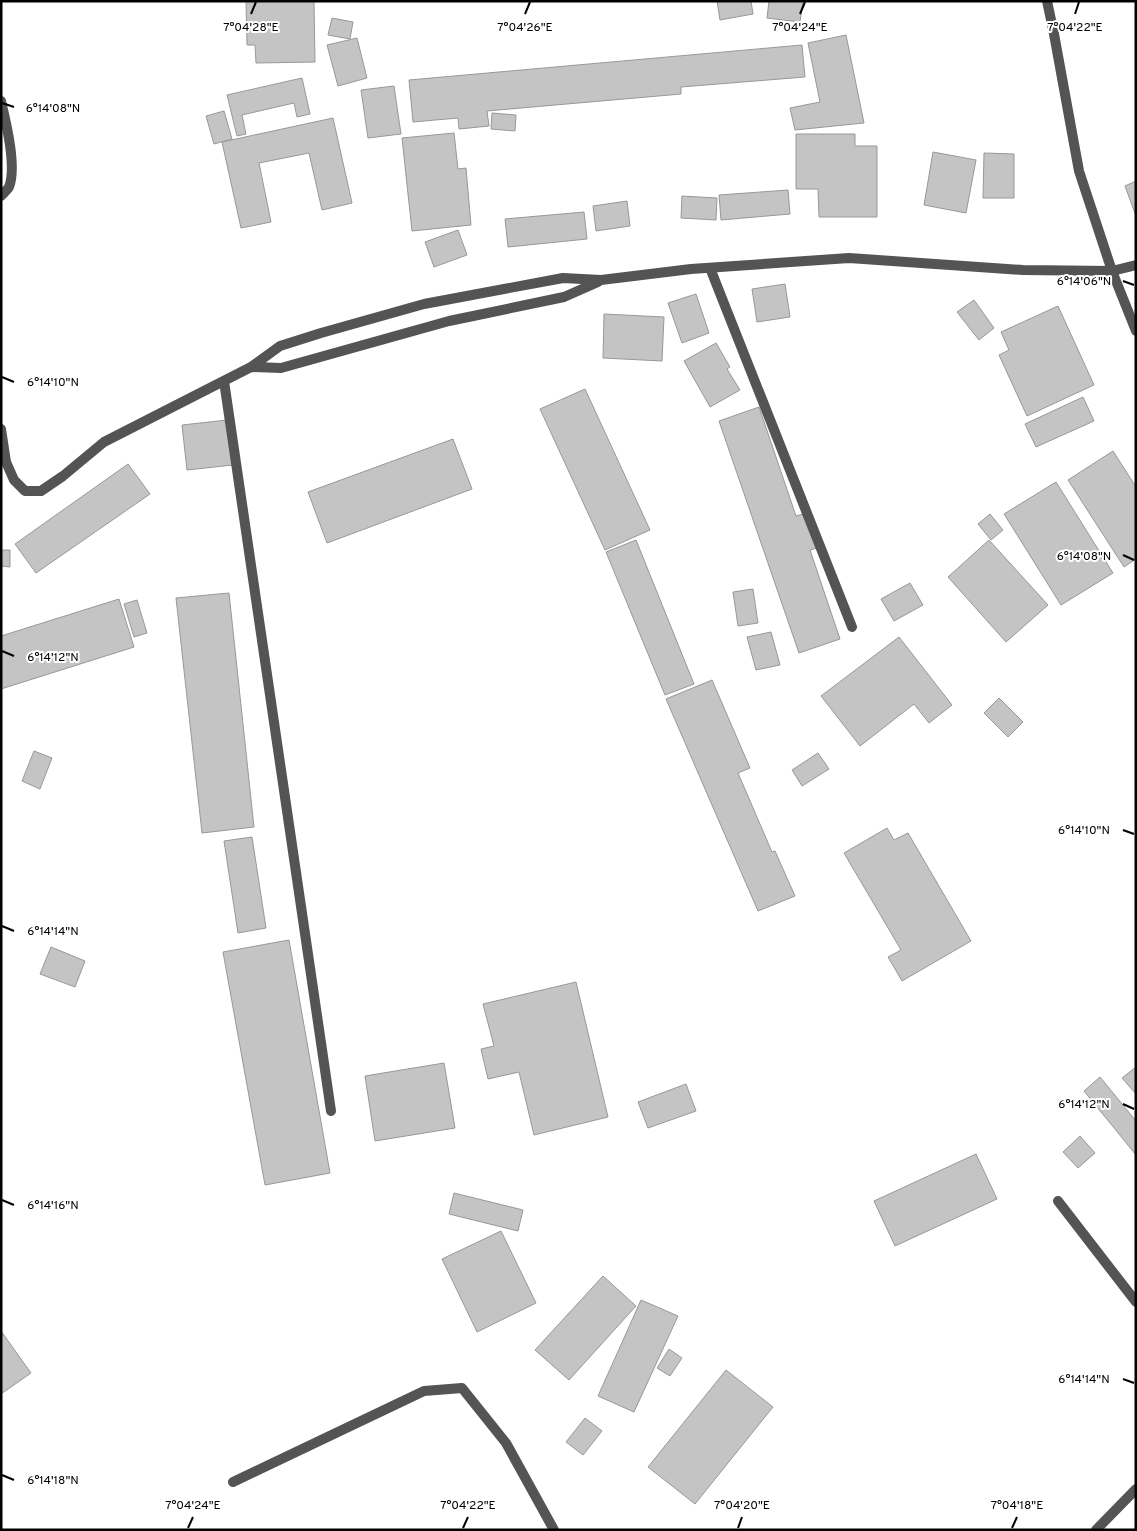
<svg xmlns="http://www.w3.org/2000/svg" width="1137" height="1531" font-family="Overpass,sans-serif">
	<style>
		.building { fill: #c4c4c4; stroke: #989898 }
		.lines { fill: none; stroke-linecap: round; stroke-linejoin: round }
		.minor { stroke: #545454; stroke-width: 10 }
		.ticks { fill: none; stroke: #000; stroke-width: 2 }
		.ticks-label { font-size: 12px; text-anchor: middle; fill: #000; stroke: #fff; stroke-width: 4; stroke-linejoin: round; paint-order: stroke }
	</style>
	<rect width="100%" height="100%" fill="#fff"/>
	<path class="building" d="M246,1h68l1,61 -59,1 -1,-18h-8z
		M717,1h34l2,13 -33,6z
		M769,1h34l-3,21 -33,-4z
		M332,18l21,4 -3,17 -22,-4z
		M846,35l18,88 -69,7 -5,-22 30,-6 -12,-59z
		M357,38l10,40 -29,8 -11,-41z
		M802,45l3,32 -124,10v7l-194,17 2,15 -30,3 -1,-11 -45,4 -4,-42z
		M302,78l8,36 -13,3 -3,-14 -52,12 4,19 -9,2 -10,-41z
		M394,86l7,48 -33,4 -7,-48z
		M224,111l8,28 -18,5 -8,-28z
		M492,113l24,2 -1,16 -24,-2z
		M333,118l19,85 -30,7 -13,-57 -50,10 12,59 -30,6 -19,-86z
		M454,133l4,36 8,-1 5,57 -59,6 -10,-93z
		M796,134h59v12h22v71h-58l-1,-28h-22z
		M933,152l43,8 -10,53 -42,-8z
		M984,153l30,1v44h-31z
		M1136,181v35l-11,-30z
		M788,190l2,24 -69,6 -2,-25z
		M682,196l35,2 -1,22 -35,-2z
		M627,201l3,25 -34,5 -3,-25z
		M584,212l3,27 -79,8 -3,-28z
		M458,230l9,25 -33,12 -9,-25z
		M785,284l5,33 -33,5 -5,-33z
		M696,294l13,39 -27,10 -14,-40z
		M974,300l20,28 -15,12 -22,-28z
		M1058,306l36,79 -67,31 -28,-61 10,-5 -8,-18z
		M604,314l60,3 -2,44 -59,-3z
		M716,343l14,24 -3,2 13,21 -30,17 -26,-46z
		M585,389l65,141 -45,20 -65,-141z
		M1083,397l11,24 -58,26 -11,-23z
		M759,407l37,109 13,-4 12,35 -11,3 30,89 -41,14 -80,-232z
		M227,420l6,45 -46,5 -5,-45z
		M453,439l19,50 -145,54 -19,-51z
		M1113,451l23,36v72l-12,8 -56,-87z
		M128,464l22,30 -114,79 -21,-29z
		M1056,482l57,91 -52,32 -57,-91z
		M990,514l13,16 -12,10 -13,-16z
		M636,540l58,144 -29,11 -59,-143z
		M989,540l59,65 -42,37 -58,-65z
		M1,550h9v17l-9,-1z
		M910,583l13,22 -29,16 -13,-22z
		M753,589l5,34 -20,3 -5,-34z
		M229,593l25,234 -52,6 -26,-235z
		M119,599l15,48 -133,42v-53z
		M137,600l10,33 -13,4 -10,-33z
		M771,632l9,33 -24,5 -9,-33z
		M899,637l53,68 -23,18 -15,-19 -54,42 -39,-50z
		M712,680l38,88 -12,5 34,79 3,-1 20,45 -37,15 -92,-212z
		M999,698l24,24 -15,15 -24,-24z
		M34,751l18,7 -12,31 -18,-8z
		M818,753l11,16 -27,17 -10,-16z
		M887,828l7,12 14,-7 63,108 -69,40 -14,-24 13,-7 -57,-97z
		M252,837l14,91 -28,5 -14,-92z
		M289,940l41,233 -65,12 -42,-233z
		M51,947l34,14 -10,26 -35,-13z
		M576,982l32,135 -74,18 -15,-63 -31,7 -7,-30 13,-3 -11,-42z
		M444,1063l11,65 -80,13 -10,-65z
		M1136,1067v27l-14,-16z
		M1100,1077l36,44v34l-52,-64z
		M686,1084l10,27 -48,17 -10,-26z
		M1080,1136l15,17 -17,15 -15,-16z
		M976,1154l21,45 -102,47 -21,-45z
		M454,1193l69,17 -5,21 -69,-17z
		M501,1231l35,72 -59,29 -35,-73z
		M603,1276l33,30 -67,74 -34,-30z
		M641,1300l37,16 -44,96 -36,-16z
		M1,1331l30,42 -30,21z
		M669,1349l13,9 -12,18 -13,-8z
		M726,1370l47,37 -78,97 -47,-37z
		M585,1418l17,13 -19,24 -17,-13z"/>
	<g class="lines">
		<path class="minor" d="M1047,1l7,33 25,137 33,100 24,60
			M1,101c5,21 16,66 8,86 -2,3 -5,6 -8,9
			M710,268l142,359
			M251,367l30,1 168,-47 115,-24 34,-15
			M224,381l107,730
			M1,429l5,33 8,18 11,11h16l22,-15 41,-34 147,-75 29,-21 41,-13 103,-29 139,-26 38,2 90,-11 158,-11 174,12 89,1 24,-6
			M1058,1201l78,101
			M233,1482l191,-91 38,-3 44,55 48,87
			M1096,1530l40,-41"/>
	</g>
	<path class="ticks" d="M251,14l5,-12M525,14l5,-12M800,14l5,-12M1075,14l4,-12M2,103l12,4M1123,281l11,4M2,377l12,5M1123,555l11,5M2,651l12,5M1123,830l11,4M2,926l12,5M1123,1104l11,5M2,1200l12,5M1123,1379l11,4M2,1475l12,5M188,1528l5,-11M463,1528l5,-11M738,1528l4,-11M1012,1528l5,-11"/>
	<g class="ticks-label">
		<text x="251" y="31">7°04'28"E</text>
		<text x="525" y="31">7°04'26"E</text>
		<text x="800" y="31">7°04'24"E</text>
		<text x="1075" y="31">7°04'22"E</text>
		<text x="53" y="112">6°14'08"N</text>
		<text x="1084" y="285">6°14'06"N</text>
		<text x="53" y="386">6°14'10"N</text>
		<text x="1084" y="560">6°14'08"N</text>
		<text x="53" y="661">6°14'12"N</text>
		<text x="1084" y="834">6°14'10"N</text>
		<text x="53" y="935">6°14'14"N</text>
		<text x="1084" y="1108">6°14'12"N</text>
		<text x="53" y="1209">6°14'16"N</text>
		<text x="1084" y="1383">6°14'14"N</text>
		<text x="53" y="1484">6°14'18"N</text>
		<text x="193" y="1509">7°04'24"E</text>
		<text x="468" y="1509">7°04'22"E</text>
		<text x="742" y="1509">7°04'20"E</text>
		<text x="1017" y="1509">7°04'18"E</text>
	</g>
	<rect width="1137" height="1531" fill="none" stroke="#000000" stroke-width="5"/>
</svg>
